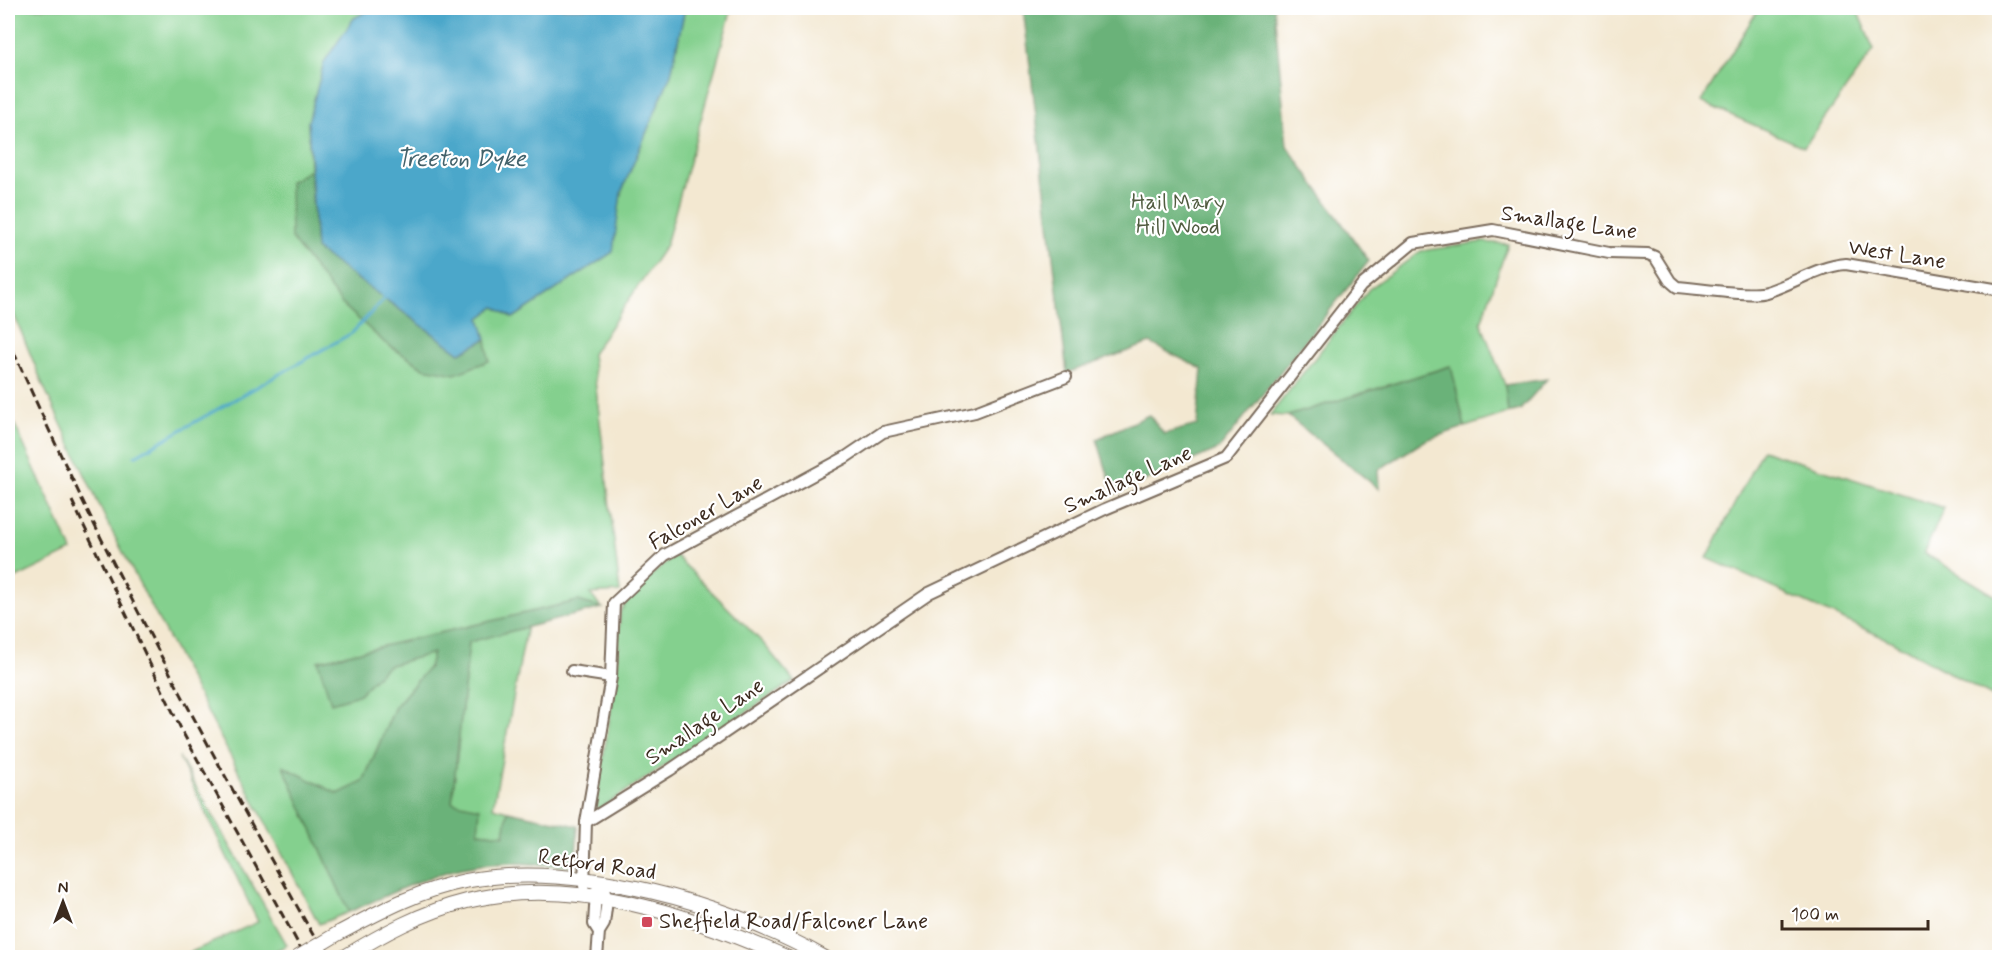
<svg xmlns="http://www.w3.org/2000/svg" width="2007" height="965" font-family="Mynerve,sans-serif">
	<style>
		.green { fill: #84d08e; stroke: #607d56; stroke-width: 1.5 }
		.forest { fill: #6bb279; stroke: #536e4c; stroke-width: 1.5 }
		.water { fill: #4ca7ca; stroke: #446874; stroke-width: 1.5 }
		.lines { fill: none; stroke-linecap: round; stroke-linejoin: round }
		.stream { stroke: #4ca7ca; stroke-width: 3 }
		.minor-casing { stroke: #7b6c5d; stroke-width: 14 }
		.major-casing { stroke: #7b6c5d; stroke-width: 16 }
		.minor { stroke: #fff; stroke-width: 10 }
		.major { stroke: #fff; stroke-width: 14 }
		.rail { stroke: #3b2a1e; stroke-width: 3; stroke-dasharray: 9 4.5; stroke-linecap: butt }
		.major-bridge-casing { stroke: #7b6c5d; stroke-width: 16; stroke-linecap: butt }
		.major-bridge { stroke: #fff; stroke-width: 14 }
		.poi-dot { fill: #d1495b; stroke: #fff; stroke-width: 2 }
		.labels { text-anchor: middle; dominant-baseline: central; stroke-width: 4.5; stroke-linejoin: round; paint-order: stroke }
		.park-label { font-size: 22px; fill: #515c40; stroke: #fff }
		.street-label { font-size: 22px; fill: #3b2a1e; stroke: #fff }
		.poi-label { font-size: 22px; fill: #3b2a1e; stroke: #fff; text-anchor: start }
		.water-label { font-size: 24px; font-style: italic; fill: #43626b; stroke: #fff }
	</style>
	<rect width="100%" height="100%" fill="#fff"/>
	<filter id="ink" filterUnits="userSpaceOnUse"><feTurbulence type="fractalNoise" baseFrequency=".0167" numOctaves="2"/><feDisplacementMap in="SourceGraphic" scale="12" xChannelSelector="R" yChannelSelector="G"/><feConvolveMatrix kernelMatrix="1 2 1 2 8 2 1 2 1" color-interpolation-filters="sRGB"/></filter>
	<filter id="wash" filterUnits="userSpaceOnUse"><feTurbulence type="fractalNoise" baseFrequency=".008" numOctaves="4" result="noise"/><feDisplacementMap in="SourceGraphic" scale="24" xChannelSelector="R" yChannelSelector="G"/><feGaussianBlur stdDeviation="1.35" result="paint"/><feColorMatrix in="noise" values="0 0 0 0 0 0 0 0 0 0 0 0 0 0 0 0 0 1.4 0 .05"/><feComposite in="paint" operator="in"/></filter>
	<g filter="url(#wash)">
		<rect width="100%" height="100%" fill="#f3e8d1"/>
		<path class="green" d="M8,8h365l-19,10 -46,104 2,48 -20,12 52,122 43,39 39,25 65,-7 -9,-43 15,-11 18,11 99,-66 9,-59 50,-119 14,-66h47l-66,237 -74,109 28,238 -30,2 12,14 -24,-7 -260,60 40,34 29,-29 46,-13 -4,14 -34,40 -32,75 -25,12 -54,-27 65,145 -30,12 -212,-402 -64,-137 -35,-85z
			M1759,8h97l18,42 -70,97 -103,-45z
			M1481,242l27,2 -27,79 24,62 3,28 -43,14 -15,-61 -162,50 -18,-1 99,-126 52,-38z
			M8,410l64,141 -64,31z
			M1762,450l182,58 -20,45 75,45v102l-110,-60 -182,-82z
			M675,555l88,88 31,38 -195,128 -3,-2 2,-17 18,-112 4,-66 13,-21z
			M527,625l-34,182 15,4 -4,24 -26,-3 -26,-30 17,-160z
			M179,757l108,188 -23,12h-84l78,-35z"/>
		<path class="forest" d="M1023,8h251l13,138 82,115 -150,188 -105,45 -17,-55 52,-24 15,19 33,-9 5,-56 -52,-26 -83,30z
			M310,170l6,79 144,104 26,-14 3,22 -34,13 -31,-6 -39,-25 -43,-39 -51,-66 -1,-56z
			M1451,366l14,61 -39,13 -48,30 1,19 -91,-73z
			M1547,379l-27,31 -12,3 -3,-28z
			M578,601l24,7 -133,34 -17,160 28,6 -2,24 26,3 4,-24 70,15 -3,41c-34,-3 -67,-6 -101,-1 -43,6 -85,29 -125,46l-66,-146 55,28 25,-12 32,-75 34,-40 4,-14 -46,13 -29,29 -27,8 -13,-42z"/>
		<path class="water" d="M373,8h312l-14,66 -50,119 -8,59 -100,66 -18,-11 -15,11 6,21 -26,14 -144,-104 -8,-127 16,-60 30,-44z"/>
		<g class="lines">
			<path class="stream" d="M135,456l217,-123 33,-35"/>
		</g>
	</g>
	<g filter="url(#ink)">
		<g class="lines">
			<defs>
				<path id="minor" d="M572,671l39,6
					M586,822l84,-52 259,-177 176,-84 121,-51 135,-172 52,-43 80,-13 116,23 39,1 7,3 15,24 7,6c19,1 74,10 89,5 27,-8 52,-26 80,-28l154,26
					M584,886l2,-64 25,-145 3,-74 51,-48 181,-98 37,-25 92,-20 91,-35
					M596,891l-2,33 5,8
					M597,958l2,-26 5,-8 3,-24 -5,-18"/>
				<path id="major" d="M339,933c40,-21 80,-43 126,-52 109,-21 264,22 360,77
					M343,958c39,-24 79,-46 124,-57 107,-26 224,14 321,57"/>
			</defs>
			<use href="#minor" class="minor-casing"/>
			<use href="#major" class="major-casing"/>
			<use href="#minor" class="minor"/>
			<use href="#major" class="major"/>
			<path class="rail" d="M8,339c93,213 204,416 318,619
				M72,501l111,232 123,225"/>
			<defs>
				<path id="major-bridge" d="M297,958l42,-25"/>
			</defs>
			<use href="#major-bridge" class="major-bridge-casing"/>
			<use href="#major-bridge" class="major-bridge"/>
		</g>
	</g>
	<rect class="poi-dot" x="641" y="916" width="12" height="12" rx="3"/>
	<g class="labels">
		<g class="park-label">
			<text x="1178" y="203">Hail Mary<tspan x="1178" dy="25">Hill Wood</tspan></text>
		</g>
		<g class="street-label">
			<text transform="translate(1569 223) rotate(8)">Smallage Lane</text>
			<text transform="translate(1897 255) rotate(9)">West Lane</text>
			<text transform="translate(1128 480) rotate(-24)">Smallage Lane</text>
			<text transform="translate(706 513) rotate(-30)">Falconer Lane</text>
			<text transform="translate(705 722) rotate(-34)">Smallage Lane</text>
			<text transform="translate(597 865) rotate(8)">Retford Road</text>
		</g>
		<g class="poi-label">
			<text x="659" y="922">Sheffield Road/Falconer Lane</text>
		</g>
		<g class="water-label">
			<text x="461" y="159">Treeton Dyke</text>
		</g>
	</g>
	<rect width="2007" height="965" fill="none" stroke="#fff" stroke-width="30"/>
	<g transform="translate(63 902)" stroke="#ffffff" stroke-width="4.5" paint-order="stroke">
	<path d="M0-4.5L10 22L0 15L-10 22Z" fill="#3b2a1e"/>
	<text y="-9" font-size="16" font-weight="bold" text-anchor="middle" fill="#3b2a1e">N</text>
	</g>
	<path d="M1782 920v9h146v-9" fill="none" stroke="#3b2a1e" stroke-width="3"/>
	<text x="1791" y="920" font-size="18" fill="#3b2a1e" stroke="#ffffff" stroke-width="4.5" paint-order="stroke">100 m</text>
</svg>
